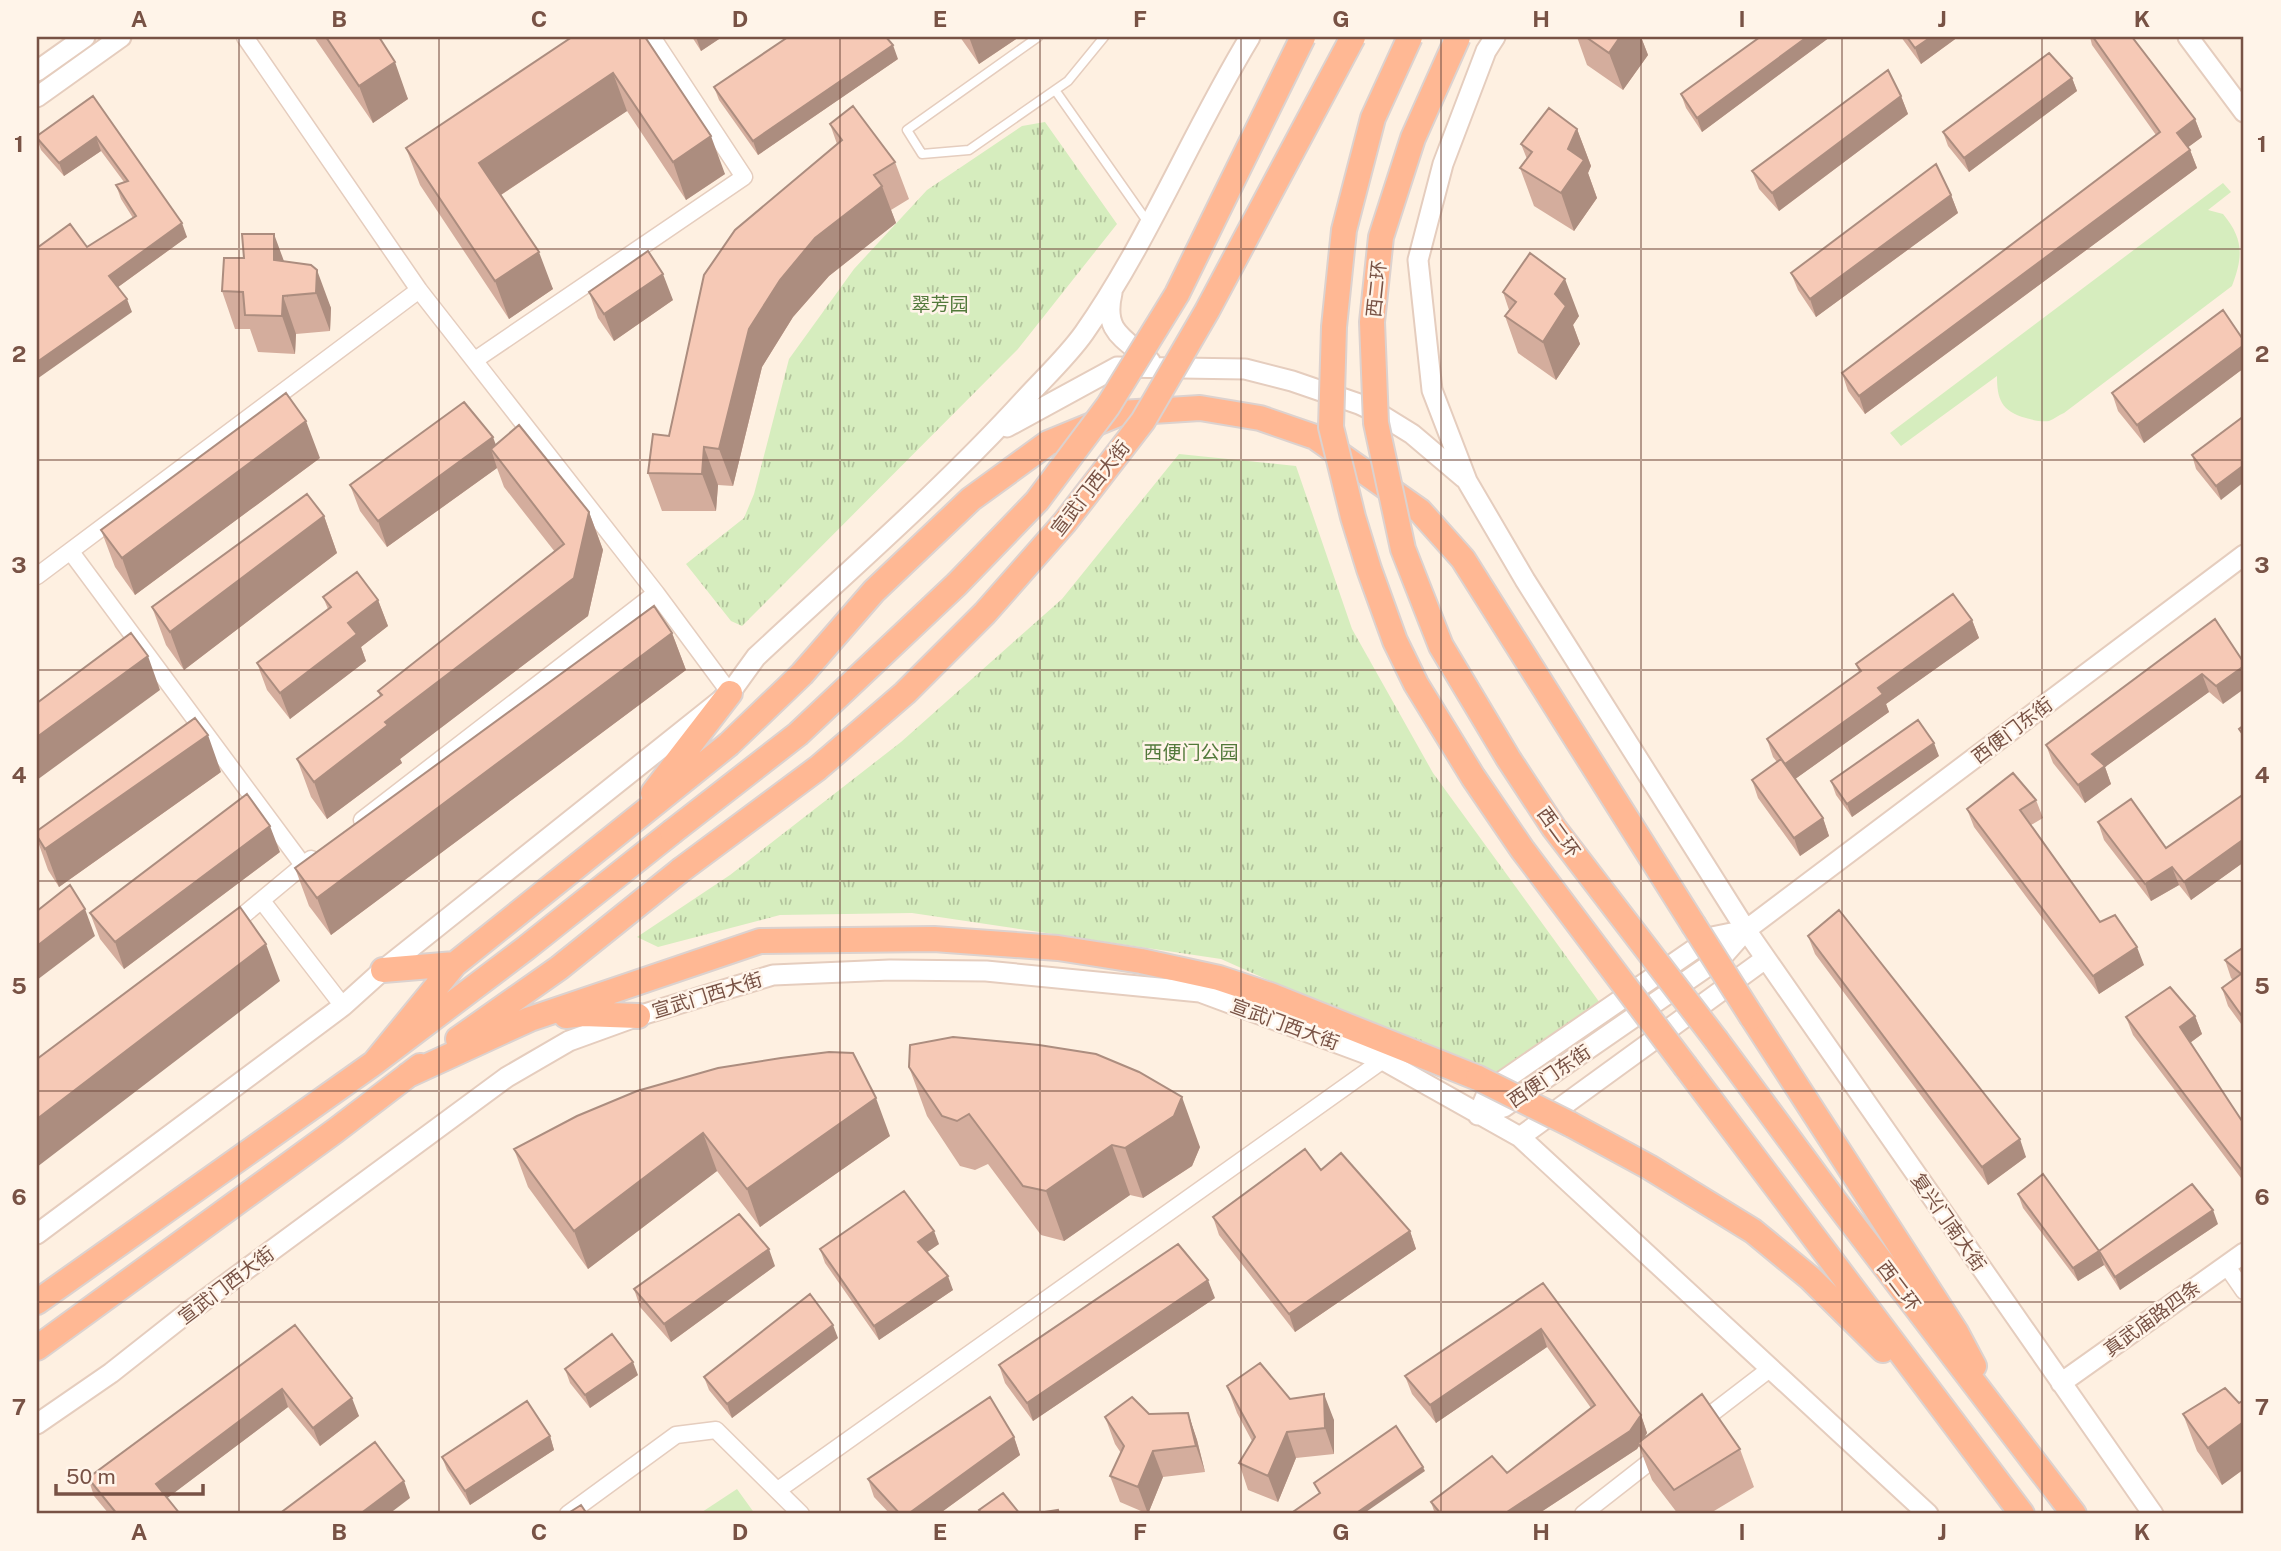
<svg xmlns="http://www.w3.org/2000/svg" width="2281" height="1551" font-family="'Public Sans','Noto Sans SC',sans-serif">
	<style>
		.grass { fill: #d6edbe }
		.park { fill: url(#park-tufts) }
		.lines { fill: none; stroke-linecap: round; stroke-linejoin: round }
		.service-casing { stroke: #e5cdbe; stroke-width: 11 }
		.minor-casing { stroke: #e5cdbe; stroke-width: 19 }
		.tertiary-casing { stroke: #e5cdbe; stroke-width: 23 }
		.trunk-casing { stroke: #dcd2cf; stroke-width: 28 }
		.service { stroke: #fff; stroke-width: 8 }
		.minor { stroke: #fff; stroke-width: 16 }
		.tertiary { stroke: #fff; stroke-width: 19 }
		.trunk { stroke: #ffb894; stroke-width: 24 }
		.trunk-bridge-casing { stroke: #dcd2cf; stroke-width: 28; stroke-linecap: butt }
		.trunk-bridge { stroke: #ffb894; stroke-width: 24 }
		.wall { fill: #d4ad9d }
		.shaded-wall { fill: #ac8d7f }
		.building { fill: #f6c9b6; stroke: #ac8d7f; stroke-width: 2 }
		.grid { fill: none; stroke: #785245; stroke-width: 2; stroke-opacity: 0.55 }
		.labels { text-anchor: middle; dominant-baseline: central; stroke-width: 5; stroke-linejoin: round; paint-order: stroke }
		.street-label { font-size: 19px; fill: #785245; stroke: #fff4e9 }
		.park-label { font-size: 19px; fill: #52793a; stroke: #fff4e9 }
		.neatline { fill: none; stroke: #785245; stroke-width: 2.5 }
		.grid-label { font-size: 23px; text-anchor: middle; font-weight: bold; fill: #785245 }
	</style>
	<defs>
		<pattern id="park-tufts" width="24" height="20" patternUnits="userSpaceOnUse" patternTransform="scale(1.75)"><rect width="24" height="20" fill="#d6edbe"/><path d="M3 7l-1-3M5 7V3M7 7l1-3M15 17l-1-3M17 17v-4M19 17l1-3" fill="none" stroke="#b2c39c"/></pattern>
	</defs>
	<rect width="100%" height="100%" fill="#fef0e1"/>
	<path class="grass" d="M2223,183l8,9 -23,18 15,4c21,25 20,43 9,72l-168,127c-5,2 -10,6 -15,8 -7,1 -17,-1 -23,-3 -25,-7 -29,-19 -29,-42l-96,70 -11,-13z
		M737,1489l18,25h-56z"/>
	<path class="park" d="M1045,122l72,102 -99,125 -276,277 -11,-5 -45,-57 58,-46 10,-24 35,-135 65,-90 73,-79 95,-64z
		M1179,454l117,12 56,163 81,144 167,230 -110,76 -269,-120 -309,-46 -132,2 -122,32 -21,-10 93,-62 171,-133 161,-143z"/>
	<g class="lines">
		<defs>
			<path id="service" d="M1038,37l-131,93 15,24 47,-4 99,-69 36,-44
				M1055,90l94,134"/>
			<path id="minor" d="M245,37l174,253 237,303 74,100
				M475,360l269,-183 -92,-140
				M71,552l232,313
				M37,576l382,-286
				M362,820l294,-227
				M262,901l81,105
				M228,928l83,-69
				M2226,1265l18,26
				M1698,1424l73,-56
				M778,1490l605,-430
				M568,1514l108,-79 40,-5 85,84
				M1583,1514l78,-61"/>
			<path id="tertiary" d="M1495,37l-9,14 -43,113 -25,96 14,130 35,91 58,99 221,350 407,584
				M2188,37l56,75
				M37,71l48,-34
				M37,97l84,-60
				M1112,293c-9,39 11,44 38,68
				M1007,427l110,-60 128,2 47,12 67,23 19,9 34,21 52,44
				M1478,1115l26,-8 220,-152 22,-25 498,-375
				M1478,1115l10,-24 224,-154 34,-7
				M1520,1137l245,-178
				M37,1234l306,-228 40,-36 347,-277 26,-36c90,-84 185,-166 268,-257 20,-22 43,-43 60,-67 65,-93 107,-199 166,-296
				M2061,1383l183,-130
				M37,1424l74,-51 76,-60 320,-236 62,-36 69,-25 135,-41 117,-5 96,1 214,21 183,68 137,77 408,377"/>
			<path id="trunk" d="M653,793l77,-100
				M383,970l72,-6
				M566,1016l17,-2 55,2
				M1752,1017l204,315 18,34
				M458,1039l101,-71 122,-98
				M1717,1041l118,160 239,313
				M374,1063l81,-99 274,-220 73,-70 72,-83 97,-92 77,-56 73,-30 79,-5 60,10 55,19 105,74 43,48 230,365
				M1686,1067l336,447
				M408,1075l122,-56 230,-78 174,-2 124,9 83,13 78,17 51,17 208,83
				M1570,1124l79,43 104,64 57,47 73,72
				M37,1302l337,-239 152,-115 146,-116
				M37,1348l298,-217 85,-65"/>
		</defs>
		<use href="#service" class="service-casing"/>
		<use href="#minor" class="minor-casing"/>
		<use href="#tertiary" class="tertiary-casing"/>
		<use href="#trunk" class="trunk-casing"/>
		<use href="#service" class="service"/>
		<use href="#minor" class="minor"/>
		<use href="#tertiary" class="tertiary"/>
		<use href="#trunk" class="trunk"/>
		<defs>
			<path id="trunk-bridge" d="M1410,37l-37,81 -29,112 -10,97 -3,100 22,90 16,52 26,72 21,43 57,93 49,72 164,218
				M1458,37l-45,101 -32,99 -9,85 4,101 27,126 38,97 67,112 46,70 163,213
				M672,832l126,-98 159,-150 80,-83 71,-95 69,-112 126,-257
				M681,870l137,-102 87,-75 80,-80 80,-91 78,-101 64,-110 146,-274
				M1693,924l59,93
				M1478,1078l92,46"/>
		</defs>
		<use href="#trunk-bridge" class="trunk-bridge-casing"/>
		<use href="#trunk-bridge" class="trunk-bridge"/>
	</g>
	<path class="wall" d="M314,37h65l29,62 -35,24z
		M572,37l153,137 -39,26 -59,-89 -126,84 52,94 -44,30 -89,-134 -14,-37z
		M692,37h30l-21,14z
		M960,37h59l-40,27z
		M1577,37h64l7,18 -25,35 -36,-25z
		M1760,37h70l-128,95 -16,-24 -5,-14z
		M1901,37h57l-37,27z
		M2090,37h42l63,82 7,18 -14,10 2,3 7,18 -332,246 -17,-23 -6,-18 314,-238 -64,-90z
		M898,59l-140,96 -39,-55 -5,-13z
		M2072,78l5,13 -108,81 -21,-26 -5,-14z
		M93,96l94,141 -69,50 14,25 -45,-65 46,-29 -12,-19 -5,-14 8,-3 -23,-31 -37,25 -23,-26 -4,-11v-3z
		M1901,96l7,18 -129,97 -20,-22 -7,-18z
		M830,124l65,38 14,37 -18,11 5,13 -67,53 -36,41 -31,50 -29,119 -15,-1 -2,26h-54l-14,-38 189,-329z
		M1577,129l14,37 -3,7 9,25 -23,33 -40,-25 -14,-38 7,-9 -6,-15z
		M1951,195l7,18 -142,104 -18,-27 -7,-17z
		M284,262l27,3 20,43 -1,23 -34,3 -1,20 -37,-2 -8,-23h-15l-13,-38z
		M589,292l84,8 -59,41 -16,-23z
		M1503,292l76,24 -6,9 7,19 -24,36 -38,-27 -13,-37 4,-6z
		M2244,341v27l-100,75 -26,-32 -6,-18z
		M2244,416l-23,84 -25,-31 -4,-14z
		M496,445l93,67 14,38 -15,66 -188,143 2,4 -75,56 -16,-22 -14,-38 83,-63 -2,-5 177,-139 -51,-65 -7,-19 -110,79 -27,-36 -10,-26z
		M320,458l-185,137 -20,-28 -14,-37z
		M324,516l13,37 -153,117 -18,-25 -14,-38z
		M323,597l55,3 10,26 -27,21 5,14 -76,58 -23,-29 -10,-27 71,-54z
		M2215,619l8,85 -14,-12 -104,75 6,17 -26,19 -32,-40 -7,-18z
		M1972,620l7,18 -93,66 3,8 -94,67 28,39 6,18 -29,20 -42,-58 -6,-18 25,-18 -4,-5 -6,-18 92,-67 -3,-8z
		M672,633l14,37 -355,265 -22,-29 -14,-38z
		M1939,756l-87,61 -16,-22 -5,-14z
		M221,772l-162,115 -11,-17 -11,-31v-8z
		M2244,794v68l-53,38 -12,-15 -28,16 -47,-61 -6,-18 68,26z
		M2036,800l7,18 -12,7 69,97 44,43 -45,29 -125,-167 -7,-18z
		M280,852l-156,117 -24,-30 -10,-26z
		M1808,936l218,221 -38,28 -173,-231z
		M2244,947v81l-16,-22 -6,-18 11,-8 -2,-2 -6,-18z
		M2195,1016l7,18 -12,9 54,81v58l-111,-147 -7,-18z
		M909,1067l291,80 -8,19 -49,32 -13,-3 -66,46 -23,-6 -53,-71 -13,6 -15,-4 -33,-50z
		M577,1116l313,20 -130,91 -43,-56 -129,98 -60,-82 -14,-38z
		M2018,1194l81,57 119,-27 -98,66 -16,-25 -26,16 -55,-73z
		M1213,1217l197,14 6,18 -121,83 -76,-97z
		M939,1244l-12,8 26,38 -74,50 -54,-77 -5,-14z
		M775,1266l-104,76 -31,-35 -6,-18z
		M1543,1283l98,132 6,18 -3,5 96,11 14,38 -45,27h-31l-26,-34 -13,-34 -2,3 -99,65h-103l-4,-12 76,-29 84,-65 -44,-61 -111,76 -24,-29 -7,-18z
		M1215,1298l-182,123 -28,-38 -6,-18z
		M295,1325l64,91 -39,30 -32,-39 -121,91 13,16h-71l-15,-18 -6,-18z
		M838,1338l-106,80 -23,-28 -5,-13z
		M565,1369l73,6 -48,33 -20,-25z
		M1227,1386l63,13 44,21v34l-38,4 -18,44 -30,-12 -9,-27 13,-22 -15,-28z
		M2244,1400v69l-22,16 -25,-34 -14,-37 56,-11z
		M1188,1413l9,27 8,32 -42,5 -15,37 -28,-12 -10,-26 11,-23 -6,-9 -10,-27z
		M550,1436l4,14 -84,55 -23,-35 -5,-13z
		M1014,1437l6,18 -81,59h-49l-16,-17 -6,-18z"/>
	<path class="shaded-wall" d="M696,37h26l-21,14z
		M969,37h50l-40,27z
		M1620,37h21l7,18 -25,35 -14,-37z
		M1807,37h23l-128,95 -5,-14z
		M1931,37h27l-37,27 -6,-16z
		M893,45l5,14 -140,96 -5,-14z
		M395,62l13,37 -35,24 -14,-37z
		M613,73l14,38 -134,89 -14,-37z
		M2072,78l5,13 -108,81 -5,-14z
		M1901,96l7,18 -129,97 -7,-18z
		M2195,119l7,18 -19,14 -6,-18z
		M1577,129l14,37 -3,7 9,25 -23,33 -13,-38 7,-44z
		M711,136l14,38 -39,26 -13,-38z
		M96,137l5,14 -37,25 -5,-13z
		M2190,150l7,18 -332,246 -6,-18z
		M882,186l14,37 -67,53 -36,41 -31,50 -29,119 -14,-37 30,-120 31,-49 35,-42z
		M1951,195l7,18 -142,104 -6,-18z
		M182,223l5,14 -73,53 -5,-14z
		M274,234l14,38v26l-14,-38z
		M539,252l14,37 -44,30 -14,-38z
		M317,270l14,38 -1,23 -14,-38z
		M663,274l10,26 -59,41 -10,-27z
		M1565,279l14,37 -6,9 7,19 -24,36 -13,-38 12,-48z
		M283,296l13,38 -1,20 -13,-38z
		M127,299l5,13 -95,67v-17z
		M2244,345v23l-100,75 -7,-18z
		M306,421l14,37 -185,137 -13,-37z
		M493,437l10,27 -12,-15 6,19 -110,79 -9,-26z
		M704,447l14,38 -2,26 -14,-37z
		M2244,465v17l-23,18 -5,-14z
		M589,512l14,38 -15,66 -188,143 2,4 -75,56 -13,-37 71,-60 189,-144z
		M324,516l13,37 -153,117 -14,-38z
		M378,600l10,26 -27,21 5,14 -76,58 -10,-26 68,-70z
		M1972,620l7,18 -93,66 3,8 -98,70 -6,-18 93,-76z
		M672,633l14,37 -355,265 -14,-37z
		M148,656l12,34 -123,90v-43z
		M2244,666v23l-21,15 -7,-18z
		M2202,674l7,18 -104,75 6,17 -26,19 -7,-18 14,-31z
		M208,735l13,37 -162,115 -14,-38z
		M1934,743l5,13 -87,61 -5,-13z
		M1823,818l6,18 -29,20 -6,-18z
		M270,826l10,26 -156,117 -9,-27z
		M2244,839v23l-53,38 -7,-18z
		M2172,867l7,18 -28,16 -6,-17z
		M85,909l10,27 -58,44v-34z
		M266,944l14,37 -243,186v-48z
		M2137,947l7,18 -45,29 -6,-18z
		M2195,1016l7,18 -15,11 -7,-18z
		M1182,1097l18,50 -8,19 -49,32 -18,-50z
		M876,1098l14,38 -130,91 -13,-38z
		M703,1133l14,38 -129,98 -14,-38z
		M2020,1139l6,18 -38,28 -6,-18z
		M1112,1145l18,50 -66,46 -18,-50z
		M2213,1210l5,14 -98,66 -5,-13z
		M934,1231l5,13 -16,11 -5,-13z
		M1410,1231l6,18 -121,83 -6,-18z
		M769,1249l6,17 -104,76 -7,-18z
		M2099,1251l5,14 -26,16 -5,-13z
		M948,1276l5,14 -74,50 -5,-14z
		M1208,1280l7,18 -182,123 -6,-18z
		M833,1325l5,13 -106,80 -5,-14z
		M1541,1329l6,18 -111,76 -6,-18z
		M633,1362l5,13 -48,33 -5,-13z
		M282,1389l6,18 -126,95 -6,-18z
		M1324,1394l10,26v34l-9,-26z
		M352,1398l7,18 -39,30 -7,-18z
		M1188,1413l9,27 8,32 -9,-26z
		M1641,1415l6,18 -7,12 -2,-2 1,3 -2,3 -99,65h-34z
		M2242,1423l2,5v41l-22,16 -14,-37z
		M1287,1432l9,26 -18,44 -10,-26z
		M550,1436l4,14 -84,55 -5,-14z
		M1014,1437l6,18 -81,59h-31z
		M1153,1451l10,26 -15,37 -10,-27z
		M1423,1467l2,4 -62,43h-8z
		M404,1481l6,17 -21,16h-29z"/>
	<path class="building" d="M326,37h53l16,25 -36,24z
		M572,37h73l66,99 -38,26 -60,-89 -134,90 60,89 -44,29 -89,-133z
		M788,37h98l7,8 -140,96 -39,-54z
		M1586,37h34l-11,16z
		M1760,37h47l-110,81 -16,-24z
		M1907,37h24l-16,11z
		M2093,37h39l63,82 -18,14 13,17 -331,246 -17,-23 318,-241z
		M2049,53l23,25 -108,80 -21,-26z
		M1888,70l13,26 -129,97 -20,-22z
		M93,96l89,127 -73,53 18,23 -90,63v-114l33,-24 17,23 49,-31 -20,-31 12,-4 -32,-44 -37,26 -22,-25v-2z
		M853,106l42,56 -21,13 8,11 -67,52 -35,42 -31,49 -30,120 -15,-2 -2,27 -54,-1 5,-39 16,2 35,-161 31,-45 107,-90 -12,-16z
		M1549,108l28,21 -9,20 16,11 -23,33 -41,-25 12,-16 -11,-8z
		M1936,164l15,31 -141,104 -19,-26z
		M242,234h32v26l37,5 6,5 -1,23 -33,3 -1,20 -37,-1 -2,-23 -21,-1 2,-33h20z
		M648,251l15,23 -59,40 -15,-22z
		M1530,253l35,26 -10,15 11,12 -23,36 -38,-26 11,-14 -13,-10z
		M2223,310l21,31v4l-107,80 -25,-32z
		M286,393l20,28 -184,137 -21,-28z
		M464,402l29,35 -115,84 -28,-36z
		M2244,416v49l-28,21 -24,-31z
		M519,425l70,87 -15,66 -189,144 3,3 -74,57 -17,-23 85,-64 -4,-4 186,-147 -73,-95z
		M307,494l17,22 -154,116 -18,-25z
		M357,572l21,28 -30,23 9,11 -77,59 -23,-30 74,-56 -8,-10z
		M1953,594l19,26 -94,68 5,6 -98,70 -18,-25 94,-68 -5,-7z
		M654,606l18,27 -355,265 -22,-30z
		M2215,619l29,44v3l-28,20 -14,-12 -110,80 13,12 -27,19 -32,-40z
		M131,633l17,23 -111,81v-34z
		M195,718l13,17 -163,114 -8,-13v-5z
		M1918,720l16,23 -87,61 -16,-23z
		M2244,725v11l-5,-7z
		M1781,759l42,59 -29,20 -42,-58z
		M2013,773l23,27 -16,10 80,112 15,-7 22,32 -44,29 -126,-167z
		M247,794l23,32 -155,116 -25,-29z
		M2244,794v45l-60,43 -12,-15 -27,17 -47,-62 33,-23 35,49z
		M70,885l15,24 -48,37v-35z
		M240,907l26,37 -229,175v-60z
		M1839,910l181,229 -38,28 -174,-231z
		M2244,947v72l-22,-31 19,-14 -16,-14z
		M2170,987l25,29 -15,11 64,97v49l-118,-156z
		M953,1037l86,8 57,9 43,18 43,25 -8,19 -49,32 -13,-3 -66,46 -23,-5 -54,-72 -12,7 -15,-5 -33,-49 1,-22z
		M829,1052l24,1 23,45 -129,91 -44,-56 -129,98 -60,-82 63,-33 60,-25 81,-23 63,-10z
		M1305,1149l16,21 20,-17 69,78 -121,83 -76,-97z
		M2043,1174l56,77 -26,17 -55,-74z
		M2192,1184l21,26 -98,67 -16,-26z
		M904,1191l30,40 -16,11 30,34 -74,50 -54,-77z
		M739,1214l30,35 -105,75 -30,-35z
		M1178,1244l30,36 -181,123 -28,-38z
		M1543,1283l98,132 -11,16 -126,83h-63l-10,-12 61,-46 15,17 88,-68 -54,-76 -111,76 -25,-29z
		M810,1294l23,31 -106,79 -23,-27z
		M295,1325l57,73 -39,30 -31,-39 -126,95 24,30h-63l-29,-36z
		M612,1334l21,28 -48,33 -20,-26z
		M1260,1363l30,36 34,-5 1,34 -38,4 -19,44 -29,-13 16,-26 -28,-51z
		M2225,1388l14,15 5,-3v25l-2,-2 -34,25 -25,-34z
		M1702,1394l38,55 -66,41 -36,-47z
		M990,1397l24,40 -106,77h-8l-32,-35z
		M1132,1397l17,17 39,-1 8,33 -43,5 -15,36 -28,-11 14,-30 -19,-29z
		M527,1401l23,35 -85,55 -23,-34z
		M1396,1426l27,41 -68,47h-65l30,-21 -6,-10z
		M375,1442l29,39 -44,33h-81z
		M1003,1493l17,21h-38l-3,-4z
		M581,1505l6,9h-20z
		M1058,1510l1,4h-27z"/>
	<path class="grid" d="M239,37v1477M439,37v1477M640,37v1477M840,37v1477M1040,37v1477M1241,37v1477M1441,37v1477M1641,37v1477M1842,37v1477M2042,37v1477M37,249h2207M37,460h2207M37,670h2207M37,881h2207M37,1091h2207M37,1302h2207"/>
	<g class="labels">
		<g class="street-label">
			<text transform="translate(1376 289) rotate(-84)">西二环</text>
			<text transform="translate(1090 488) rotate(-52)">宣武门西大街</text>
			<text transform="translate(2012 730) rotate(-37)">西便门东街</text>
			<text transform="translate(1559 832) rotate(54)">西二环</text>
			<text transform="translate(707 995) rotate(-17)">宣武门西大街</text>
			<text transform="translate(1285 1024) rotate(20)">宣武门西大街</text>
			<text transform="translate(1549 1076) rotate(-34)">西便门东街</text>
			<text transform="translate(1949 1222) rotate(55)">复兴门南大街</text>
			<text transform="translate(226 1285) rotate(-37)">宣武门西大街</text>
			<text transform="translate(1899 1286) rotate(53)">西二环</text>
			<text transform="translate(2152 1318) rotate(-36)">真武庙路四条</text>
		</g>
		<g class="park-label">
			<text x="940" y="304">翠芳园</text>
			<text x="1191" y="752">西便门公园</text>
		</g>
	</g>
	<rect width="2281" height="1551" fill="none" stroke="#fff4e9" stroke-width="77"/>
	<path d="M56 1484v10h147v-10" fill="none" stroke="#785245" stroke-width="3.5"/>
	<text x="66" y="1484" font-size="21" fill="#785245" stroke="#fff4e9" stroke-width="5" paint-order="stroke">50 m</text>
	<rect x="38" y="38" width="2204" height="1474" class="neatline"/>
	<g class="grid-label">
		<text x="139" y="27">A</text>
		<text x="339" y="27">B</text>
		<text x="539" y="27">C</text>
		<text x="740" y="27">D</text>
		<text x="940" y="27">E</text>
		<text x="1140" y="27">F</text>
		<text x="1341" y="27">G</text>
		<text x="1541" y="27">H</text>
		<text x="1742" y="27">I</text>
		<text x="1942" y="27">J</text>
		<text x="2142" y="27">K</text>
		<text x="19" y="152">1</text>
		<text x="2262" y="152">1</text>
		<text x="19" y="362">2</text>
		<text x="2262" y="362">2</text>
		<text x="19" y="573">3</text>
		<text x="2262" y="573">3</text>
		<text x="19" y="783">4</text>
		<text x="2262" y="783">4</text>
		<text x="19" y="994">5</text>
		<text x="2262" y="994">5</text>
		<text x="19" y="1205">6</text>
		<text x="2262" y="1205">6</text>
		<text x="19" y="1415">7</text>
		<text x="2262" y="1415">7</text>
		<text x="139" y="1540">A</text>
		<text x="339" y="1540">B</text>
		<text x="539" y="1540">C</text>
		<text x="740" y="1540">D</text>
		<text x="940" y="1540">E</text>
		<text x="1140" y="1540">F</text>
		<text x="1341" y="1540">G</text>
		<text x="1541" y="1540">H</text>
		<text x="1742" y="1540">I</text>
		<text x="1942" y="1540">J</text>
		<text x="2142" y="1540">K</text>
	</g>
</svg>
